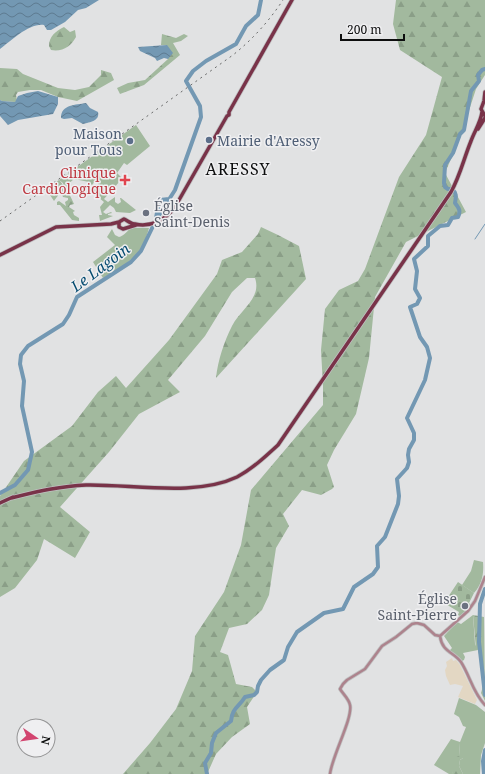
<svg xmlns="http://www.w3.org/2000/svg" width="485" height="774" font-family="'Noto Serif',serif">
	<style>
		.education { fill: #e3d7c3 }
		.green { fill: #a2b99e }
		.forest { fill: url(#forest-firs) }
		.cemetery { fill: url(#cemetery-stones) }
		.water { fill: url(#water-waves) }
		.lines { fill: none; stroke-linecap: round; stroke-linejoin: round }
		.stream { stroke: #7398b3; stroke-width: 1 }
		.river { stroke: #7398b3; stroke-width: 4 }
		.minor-casing { stroke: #bfc0c1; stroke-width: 4 }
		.major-casing { stroke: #bfc0c1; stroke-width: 5 }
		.minor { stroke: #ad838d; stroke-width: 2.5 }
		.major { stroke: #793349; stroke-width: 3.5 }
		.rail { stroke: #686969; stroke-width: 1; stroke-dasharray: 2 4; stroke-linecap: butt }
		.service-dot { fill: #5c6f8a; stroke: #efeff1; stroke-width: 1.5 }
		.health-dot { fill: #e0444e; stroke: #efeff1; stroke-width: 1.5 }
		.worship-dot { fill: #6b7280; stroke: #efeff1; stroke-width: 1.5 }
		.labels { text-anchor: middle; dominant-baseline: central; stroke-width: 3; stroke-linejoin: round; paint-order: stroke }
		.service-label { font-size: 14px; fill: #4e5e75; stroke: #efeff1; text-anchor: end }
		.health-label { font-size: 14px; fill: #be3a42; stroke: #efeff1; text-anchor: end }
		.worship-label { font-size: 14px; fill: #5b616d; stroke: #efeff1; text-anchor: start }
		.water-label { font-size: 15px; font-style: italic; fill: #054b70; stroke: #efeff1 }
		.quarter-label { font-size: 16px; letter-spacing: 1px; fill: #0d0e0e; stroke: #efeff1 }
	</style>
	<defs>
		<pattern id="forest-firs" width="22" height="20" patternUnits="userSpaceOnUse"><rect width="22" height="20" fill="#a2b99e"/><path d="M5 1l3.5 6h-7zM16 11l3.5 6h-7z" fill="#8a9e87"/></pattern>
		<pattern id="cemetery-stones" width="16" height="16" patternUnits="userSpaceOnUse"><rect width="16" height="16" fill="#a2b99e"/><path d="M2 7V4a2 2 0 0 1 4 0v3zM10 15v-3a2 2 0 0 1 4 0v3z" fill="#8a9e87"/></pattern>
		<pattern id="water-waves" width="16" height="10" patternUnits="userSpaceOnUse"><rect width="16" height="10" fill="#7398b3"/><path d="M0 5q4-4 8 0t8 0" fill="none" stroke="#5d7a90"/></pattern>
	</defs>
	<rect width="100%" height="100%" fill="#e1e2e3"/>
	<path class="education" d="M452,658l1,3 3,-1 4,5 17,35 -2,4 -17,-7 5,-11 -8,-2 -5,1 -4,-9 -1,-6 2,-4 -1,-4z"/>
	<path class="green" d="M136,125l14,21 -23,19 -3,-2 -7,10 4,4 -1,4 -16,18 4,3 7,-5v5l3,2 3,-2 -1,-4h1l15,12 -6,3 -14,-1 -2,-4 -4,-3 -7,7 3,2 5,-2 1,1 -4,1v1l5,1 -13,5 -1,-6h3l-2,-8 4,-5 -12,-10 7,-8 -4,-3 -3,4 -3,-3 -15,-3 -7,6 4,11 -4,-7 -3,-1 -1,-5 -4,-3z
		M131,228h18c-2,7 -4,14 -8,21 -9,13 -25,21 -38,29l-10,-16 22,-17 -8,-8 5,-8 3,6 4,2c5,-1 8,-6 12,-9z
		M474,560l9,2c1,12 -1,22 -9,31l-12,-8 9,-14z
		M473,615l2,29 3,6 -15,3 2,4 -1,3 -2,1 -13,-10 3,-3 -8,-12 13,-14 4,2z
		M459,698l17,7 9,7v31l-4,12 -1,19h-17l-4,-8 1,-6 3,-2v-15h-3l-1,13 -7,18h-3l-15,-9 17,-26 9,3 6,-15 -3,-1 -4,-9 -5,-3z"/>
	<path class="forest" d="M396,0h89v75l-9,14 -16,49 -15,35 21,39 -60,30 -31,55 -6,61 -13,56 -22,36 -7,15 7,22 -2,2 -11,6 -19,-5 -19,24 6,12 -13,22 -7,47 -7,15 -15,14 -18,4 -9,24 8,3 8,29 16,3 5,5 -10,15 3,17 -18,13 -16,17 -8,18 1,2h-86l27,-31 26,-34 16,-38 3,-35 29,-44 17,-47 10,-55 72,-85v-19l-2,-36 4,-41 14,-19 19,-9 7,-12 34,-92 27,-42 16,-58 -42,-27 -7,-26z
		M64,27l6,5 5,-2 1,7c-5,9 -13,15 -25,13l-2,-4c0,-10 7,-15 15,-19z
		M162,34l14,4 8,-4 4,2 -7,5 -8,2 7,12 -36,30 -24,9 -3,-6 11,-5 17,-3 23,-21 -1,-14h-6z
		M0,68l17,1 6,5 35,14 17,2 14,-3 12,-12v-5l10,3 3,7 -37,21 -19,-4 -17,-7h-11l-12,2 -2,3 1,6 -2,1 -13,-1 -2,-1z
		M59,180l1,1c6,7 10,14 14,23l-4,1 -1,2 6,4 -2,1 1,3 5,3v3l-7,-1 -12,-15h-3v-3l2,-1 7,5 -1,-4 3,-2v-2l-5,-1 -1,-3h-3l-5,7 -8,-12z
		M261,227l17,8 21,11 7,33 -90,99c2,-18 8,-36 16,-52 8,-16 30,-28 23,-48h-8l-15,14 -27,44 -37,44 12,12 -41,22 -30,38 -49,55 30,25 -15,26 -31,-19 -7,21 -22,28 -15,9v-101l24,-35 48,-35 26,-34 18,-16 10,12 43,-48 48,-66 5,-14 20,-8 16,-18z
		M473,615l11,2 1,84 -4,-8c4,-10 0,-31 -3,-43l-2,-1z
		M460,742l3,1v15l-3,2 -1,6 4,8h-11l2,-16 5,-2z"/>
	<path class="cemetery" d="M458,582l16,11 -5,10 2,2 -4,5 -7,6 -2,-1 1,-3 -15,-9z"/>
	<path class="water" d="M0,0h99l-13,8 -8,2 -13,12 -14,8h-4l-3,-5c-15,-2 -33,16 -44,24z
		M167,45l6,8 -5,6 -4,-1 -7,3 -2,-3 -15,-7 -2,-4z
		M38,91l20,6v7l-5,10 -35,6 -10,5 -8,-9v-16l2,1 13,1 3,-6 9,-3z
		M86,103l4,5 8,4c2,9 -8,10 -15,12l-11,-6 -8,1 -3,-1c0,-14 15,-13 25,-15z"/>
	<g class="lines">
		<path class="stream" d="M475,239l10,-15"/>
		<path class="river" d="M156,218l3,-17 1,-1 9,-1
			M0,493l15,-8 13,-15 4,-18 -10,-46 2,-25 -4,-17 1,-9 7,-9 35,-22 6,-9 8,-18 54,-35 10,-11 15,-31 19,-30 26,-73 -1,-11 -14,-25 7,-10 13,-10 30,-17 10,-18 12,-11 3,-15
			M485,589l-5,15 -1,38 6,53
			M207,774l-2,-11 6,-10 1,-10 4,-10 15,-12c1,-13 8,-14 14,-24l9,-2 3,-3 1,-6 3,-6 9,-10 14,-10 4,-13 9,-15 27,-19 19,-4 11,-22 19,-13 5,-7 -1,-21 8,-9 13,-33 1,-8 -2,-17 10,-11 2,-6 -1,-7 1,-6 5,-9v-7l-7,-15 18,-38 5,-22 -3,-11 -7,-10 -10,-30 7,-3 3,-6 -5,-9 2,-18 -3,-12 14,-13v-10l12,-10 8,-1 4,-7 6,-1c3,-6 1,-9 -3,-14 1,-6 2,-10 -3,-14h-4l-3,-2 -1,-4 1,-18 8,-12 7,-19 4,-4 7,-39 8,-10 -1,-6 4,-5 3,-1
			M484,774l-1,-13 2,-11"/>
		<defs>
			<path id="minor" d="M440,636c2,16 14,16 21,26 9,14 12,31 24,43
				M440,636l28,-25 7,-10 10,-24
				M330,774c2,-18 23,-56 20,-69 -1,-6 -7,-11 -10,-16l3,-5 4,-4 18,-11 17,-23 14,-9 16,-13 5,-1 7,2 11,10 5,1"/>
			<path id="major" d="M485,92l-1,9 -3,8 4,7
				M478,129l7,-11
				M119,222v5l4,2 13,-4
				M0,255l56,-28 55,-3 8,-2 5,-3c4,2 7,5 11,5 16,4 31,-5 40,-17l52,-91 2,-1v-3l63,-112
				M11,498c25,-6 49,-12 75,-13 46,-1 109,12 151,-8 15,-8 28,-20 41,-32l173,-253c9,-16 13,-34 20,-51 3,-9 10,-19 11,-29
				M0,503l13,-6"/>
		</defs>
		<use href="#minor" class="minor-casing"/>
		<use href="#major" class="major-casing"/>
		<use href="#minor" class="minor"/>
		<use href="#major" class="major"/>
		<path class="rail" d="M0,221l233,-166c20,-16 36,-34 50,-55"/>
	</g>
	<g class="service-dot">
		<circle cx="209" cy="140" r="4"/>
		<circle cx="130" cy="141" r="4"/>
	</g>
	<path class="health-dot" d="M123 174h4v4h4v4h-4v4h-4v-4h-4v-4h4z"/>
	<g class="worship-dot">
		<circle cx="146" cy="213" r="4"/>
		<circle cx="465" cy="606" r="4"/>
	</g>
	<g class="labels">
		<g class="service-label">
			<text x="122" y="133">Maison<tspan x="122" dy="16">pour Tous</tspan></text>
			<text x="217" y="140" text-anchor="start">Mairie d'Aressy</text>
		</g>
		<g class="health-label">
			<text x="116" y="172">Clinique<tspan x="116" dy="16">Cardiologique</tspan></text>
		</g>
		<g class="worship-label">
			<text x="154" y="205">Église<tspan x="154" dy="16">Saint-Denis</tspan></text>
			<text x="457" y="598" text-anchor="end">Église<tspan x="457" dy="16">Saint-Pierre</tspan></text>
		</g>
		<g class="water-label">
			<text transform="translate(100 267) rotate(-37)">Le Lagoin</text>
		</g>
		<g class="quarter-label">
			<text x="238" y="169">ARESSY</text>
		</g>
	</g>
	<g transform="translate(36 738) rotate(103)"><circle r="19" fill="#efeff1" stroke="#959596"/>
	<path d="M0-3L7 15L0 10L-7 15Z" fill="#d2446f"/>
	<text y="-6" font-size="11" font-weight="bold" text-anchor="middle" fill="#0d0e0e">N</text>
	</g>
	<path d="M341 34v6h63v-6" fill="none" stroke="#0d0e0e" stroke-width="2"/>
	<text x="347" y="34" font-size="12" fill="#0d0e0e" stroke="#efeff1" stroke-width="3" paint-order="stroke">200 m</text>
</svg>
